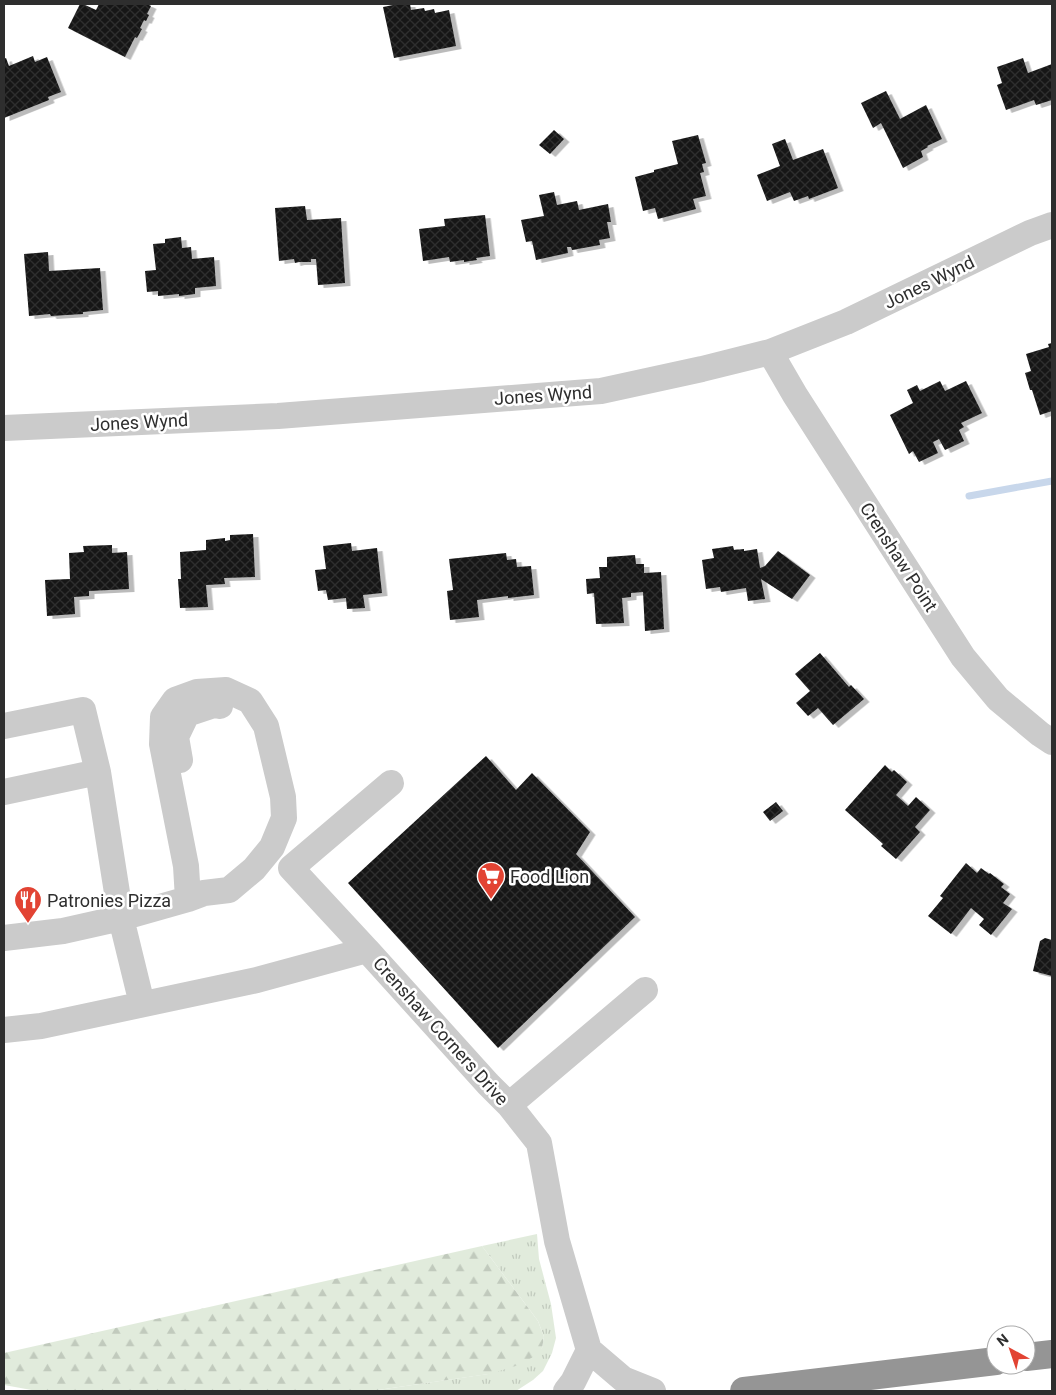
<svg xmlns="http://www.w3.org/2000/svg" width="1056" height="1395" font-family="Roboto,sans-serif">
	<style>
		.grass { fill: url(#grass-tufts) }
		.forest { fill: url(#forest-firs) }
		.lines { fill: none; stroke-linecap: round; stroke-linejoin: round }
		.stream { stroke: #c8d7eb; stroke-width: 7 }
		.building { fill: url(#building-cross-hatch); filter: url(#shadow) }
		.minor { stroke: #cbcbcb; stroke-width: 26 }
		.highway { stroke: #959595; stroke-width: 28 }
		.labels { text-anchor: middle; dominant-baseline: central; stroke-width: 5; stroke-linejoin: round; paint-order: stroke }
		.street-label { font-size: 18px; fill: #2e2e2e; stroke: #fff }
		.poi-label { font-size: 18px; fill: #2e2e2e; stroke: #fff; text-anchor: start }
	</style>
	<defs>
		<pattern id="grass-tufts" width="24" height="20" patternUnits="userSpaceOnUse" patternTransform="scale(1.25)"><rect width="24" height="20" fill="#e1ebdc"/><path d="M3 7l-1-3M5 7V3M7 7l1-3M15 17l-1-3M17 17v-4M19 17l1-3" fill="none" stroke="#c1cabd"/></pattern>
		<pattern id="forest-firs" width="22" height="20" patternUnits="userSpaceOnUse" patternTransform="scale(1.25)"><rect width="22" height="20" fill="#e1ebdc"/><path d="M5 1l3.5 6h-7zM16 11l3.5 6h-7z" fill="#c1cabd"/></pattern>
		<pattern id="building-cross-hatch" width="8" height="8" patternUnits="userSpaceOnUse" patternTransform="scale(1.25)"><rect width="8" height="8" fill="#151515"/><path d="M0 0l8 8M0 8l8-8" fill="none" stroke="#2f2f2f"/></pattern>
		<filter id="shadow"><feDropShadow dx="5.5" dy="3" stdDeviation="0" flood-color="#0004"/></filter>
	</defs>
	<rect width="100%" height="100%" fill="#fff"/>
	<path class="grass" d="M537,1234l2,25 12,45 5,34 -4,15 -9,18 -10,9 -17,11h-145l117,-17 54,-26 2,-11 -6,-16 -56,-75z"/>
	<path class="forest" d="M482,1246l56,75 6,16 -2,11 -9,9 -14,8 -30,9 -118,17h-334l-33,-6v-32z"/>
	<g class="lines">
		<path class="stream" d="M969,496l83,-15"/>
	</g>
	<path class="building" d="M80,4h3l13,6 3,-6h48l4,2 -4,8 2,1 -3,6 -2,-1 -4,8 2,1 -5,9 -2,-1 -10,20 -57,-29z
		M398,4h12l1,6 13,-2 1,3 9,-2 1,4 14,-3 7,36 -62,12 -11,-51z
		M33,56l2,6 12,-5 14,35 -13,5 1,3 -45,18v-59l2,-1 3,8z
		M1023,58l5,15 24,-9v36l-16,5 -2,-5 -28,10 -9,-25 5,-2 -5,-16z
		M886,91l14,28 26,-14 16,34 -15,7 1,1 -7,4 2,6 -20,11 -22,-45 -8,5 -12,-25z
		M554,130l10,9 -14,15 -11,-9z
		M698,135l8,28 -4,1 2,8 -4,1 6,23 -13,3 3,10 -38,10 -3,-11 -12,3 -8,-34 19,-5v-2l24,-6 -6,-23z
		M785,139l8,21 30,-11 15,39 -29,11 -1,-3 -14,5 -4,-9 -23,9 -10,-26 23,-9 -8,-22z
		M554,192l3,13 20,-4 2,9 29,-6 3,18h-4l3,16 -11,2 1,5 -28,5 -1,-3h-4l1,6 -32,7 -4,-19 -6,1 -5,-22 23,-4 -5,-21z
		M305,206l2,14 34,-2 4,65 -27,2 -2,-26h-5v3h-12l-4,1 -1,-4 -15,2 -4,-53z
		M485,215l5,41 -14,2 1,2 -13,2v-2l-14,2 -1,-5 -26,4 -4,-32 26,-3 -1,-7z
		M181,237l1,11 9,-1 1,12 22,-2 2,29 -21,2v6l-16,2v-2l-21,2v-5l-11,1 -2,-21 11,-1 -3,-26 12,-1v-4z
		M48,252l1,19 51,-3 3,42 -20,2v2l-32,2 -1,-2 -21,2 -5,-62z
		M1052,343v68l-12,4 -8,-25h-2l-5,-17 6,-2 -5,-17 23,-7 -1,-3z
		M940,381l5,10 21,-10 16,32 -21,10 3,4 -5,3 5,11 -19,9 -6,-11 -6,3 5,11 -19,9 -6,-11 -4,3 -19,-39 23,-12 -6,-13 10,-5 3,6z
		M253,534l2,43 -31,1 1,6 -19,1 2,22 -28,1 -2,-29h3l-1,-27 26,-2v-10l19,-2v3l5,-1v-5z
		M351,543l1,8 25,-3 5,45 -19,2 2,13 -18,1 -1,-11 -18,2 -2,-10 -8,1 -3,-21 11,-1 -3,-23z
		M112,545v8l15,-1 2,37 -40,2v5l-15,1 1,17 -28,2 -2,-36 25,-1 -1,-26 15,-1 -1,-6z
		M733,546l1,4 10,-1v2l13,-2 3,19 5,-2 13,-15 32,24 -18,24 -31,-20 4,20 -17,2 -2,-13 -25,4 -1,-5 -14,2 -4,-29 12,-2 -2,-9z
		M506,553l1,7 9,-1 1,8 14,-1 3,29 -26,3v-2l-31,4 2,17 -29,3 -3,-29 6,-1 -4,-31z
		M635,555l1,9h8v9l17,-1 3,57 -19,2 -2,-39 -12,1v4l-9,1 2,25 -28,1 -2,-31 -7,1 -1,-15 14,-1 -1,-11h8v-10z
		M820,653l29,34 2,-2 13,14 -31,26 -15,-17 -10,8 -12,-13 14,-12 -15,-17z
		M486,756l30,34 16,-17 58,59 -14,22 59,63 -137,131 -150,-165z
		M885,765l7,7 2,-2 13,12 -11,13 12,11 8,-9 14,13 -15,17 5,5 -24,27 -15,-13 2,-2 -38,-34z
		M776,802l7,9 -13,10 -7,-9z
		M966,863l11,10 4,-5 8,6 1,-1 14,11 -3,3 9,7 -7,9 9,6 -21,26 -12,-10 5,-6 -13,-11 -20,26 -23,-18 15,-18 -3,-2z
		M1045,938l7,2v36l-19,-5 7,-30z"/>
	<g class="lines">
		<path class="minor" d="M770,352l25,43 168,262 35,42 42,35 12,8
			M4,428l274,-12 323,-25 101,-22 68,-17 76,-30 184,-89 22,-8
			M4,726l79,-16 15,62 23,146 -58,13 -59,7
			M180,760l-4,-23 11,-23 27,-9 6,1
			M4,792l94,-20
			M367,950l-76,-82 100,-85
			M142,1004l-21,-86 67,-19 16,-6 25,-3 25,-21 18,-22 12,-29 -1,-21 -17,-71 -16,-25 -24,-11 -29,2 -22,8 -12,17 -1,27 24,122 2,33
			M4,1030l37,-4 216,-46 110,-30 121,134 21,21 30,38 18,98 32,109 34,29 30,12
			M509,1105l136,-115
			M566,1391l7,-9 16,-32"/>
		<path class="highway" d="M1026,1357l26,-3
			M744,1391l252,-30"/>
	</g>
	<defs>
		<symbol id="supermarket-pin" viewBox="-11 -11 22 30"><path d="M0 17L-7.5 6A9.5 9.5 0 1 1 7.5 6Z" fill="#e24333" stroke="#fff"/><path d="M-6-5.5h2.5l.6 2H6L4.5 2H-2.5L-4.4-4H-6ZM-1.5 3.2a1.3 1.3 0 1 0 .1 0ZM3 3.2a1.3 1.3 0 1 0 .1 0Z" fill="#fff"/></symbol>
		<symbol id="restaurant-pin" viewBox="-11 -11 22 30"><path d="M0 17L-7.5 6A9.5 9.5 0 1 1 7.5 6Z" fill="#e24333" stroke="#fff"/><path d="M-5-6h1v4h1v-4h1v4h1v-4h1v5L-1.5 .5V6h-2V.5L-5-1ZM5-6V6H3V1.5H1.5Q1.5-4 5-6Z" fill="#fff"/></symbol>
	</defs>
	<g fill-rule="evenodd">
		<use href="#supermarket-pin" x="475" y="860" width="32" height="43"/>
		<use href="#restaurant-pin" x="12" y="884" width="32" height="43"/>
	</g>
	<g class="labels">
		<g class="street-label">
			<text transform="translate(929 282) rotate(-26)">Jones Wynd</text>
			<text transform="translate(543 395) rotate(-4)">Jones Wynd</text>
			<text transform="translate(139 422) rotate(-3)">Jones Wynd</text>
			<text transform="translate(899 557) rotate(57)">Crenshaw Point</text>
			<text transform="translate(441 1031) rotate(48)">Crenshaw Corners Drive</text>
		</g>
		<g class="poi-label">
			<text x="510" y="876">Food Lion</text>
			<text x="47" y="900">Patronies Pizza</text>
		</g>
	</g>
	<rect width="1056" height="1395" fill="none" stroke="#2e2e2e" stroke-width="10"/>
	<g transform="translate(1011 1350) rotate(320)"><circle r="24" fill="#ffffff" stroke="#ababab"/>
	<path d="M0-4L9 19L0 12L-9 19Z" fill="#e24333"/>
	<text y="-8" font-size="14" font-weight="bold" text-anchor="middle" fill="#2e2e2e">N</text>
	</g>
</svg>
